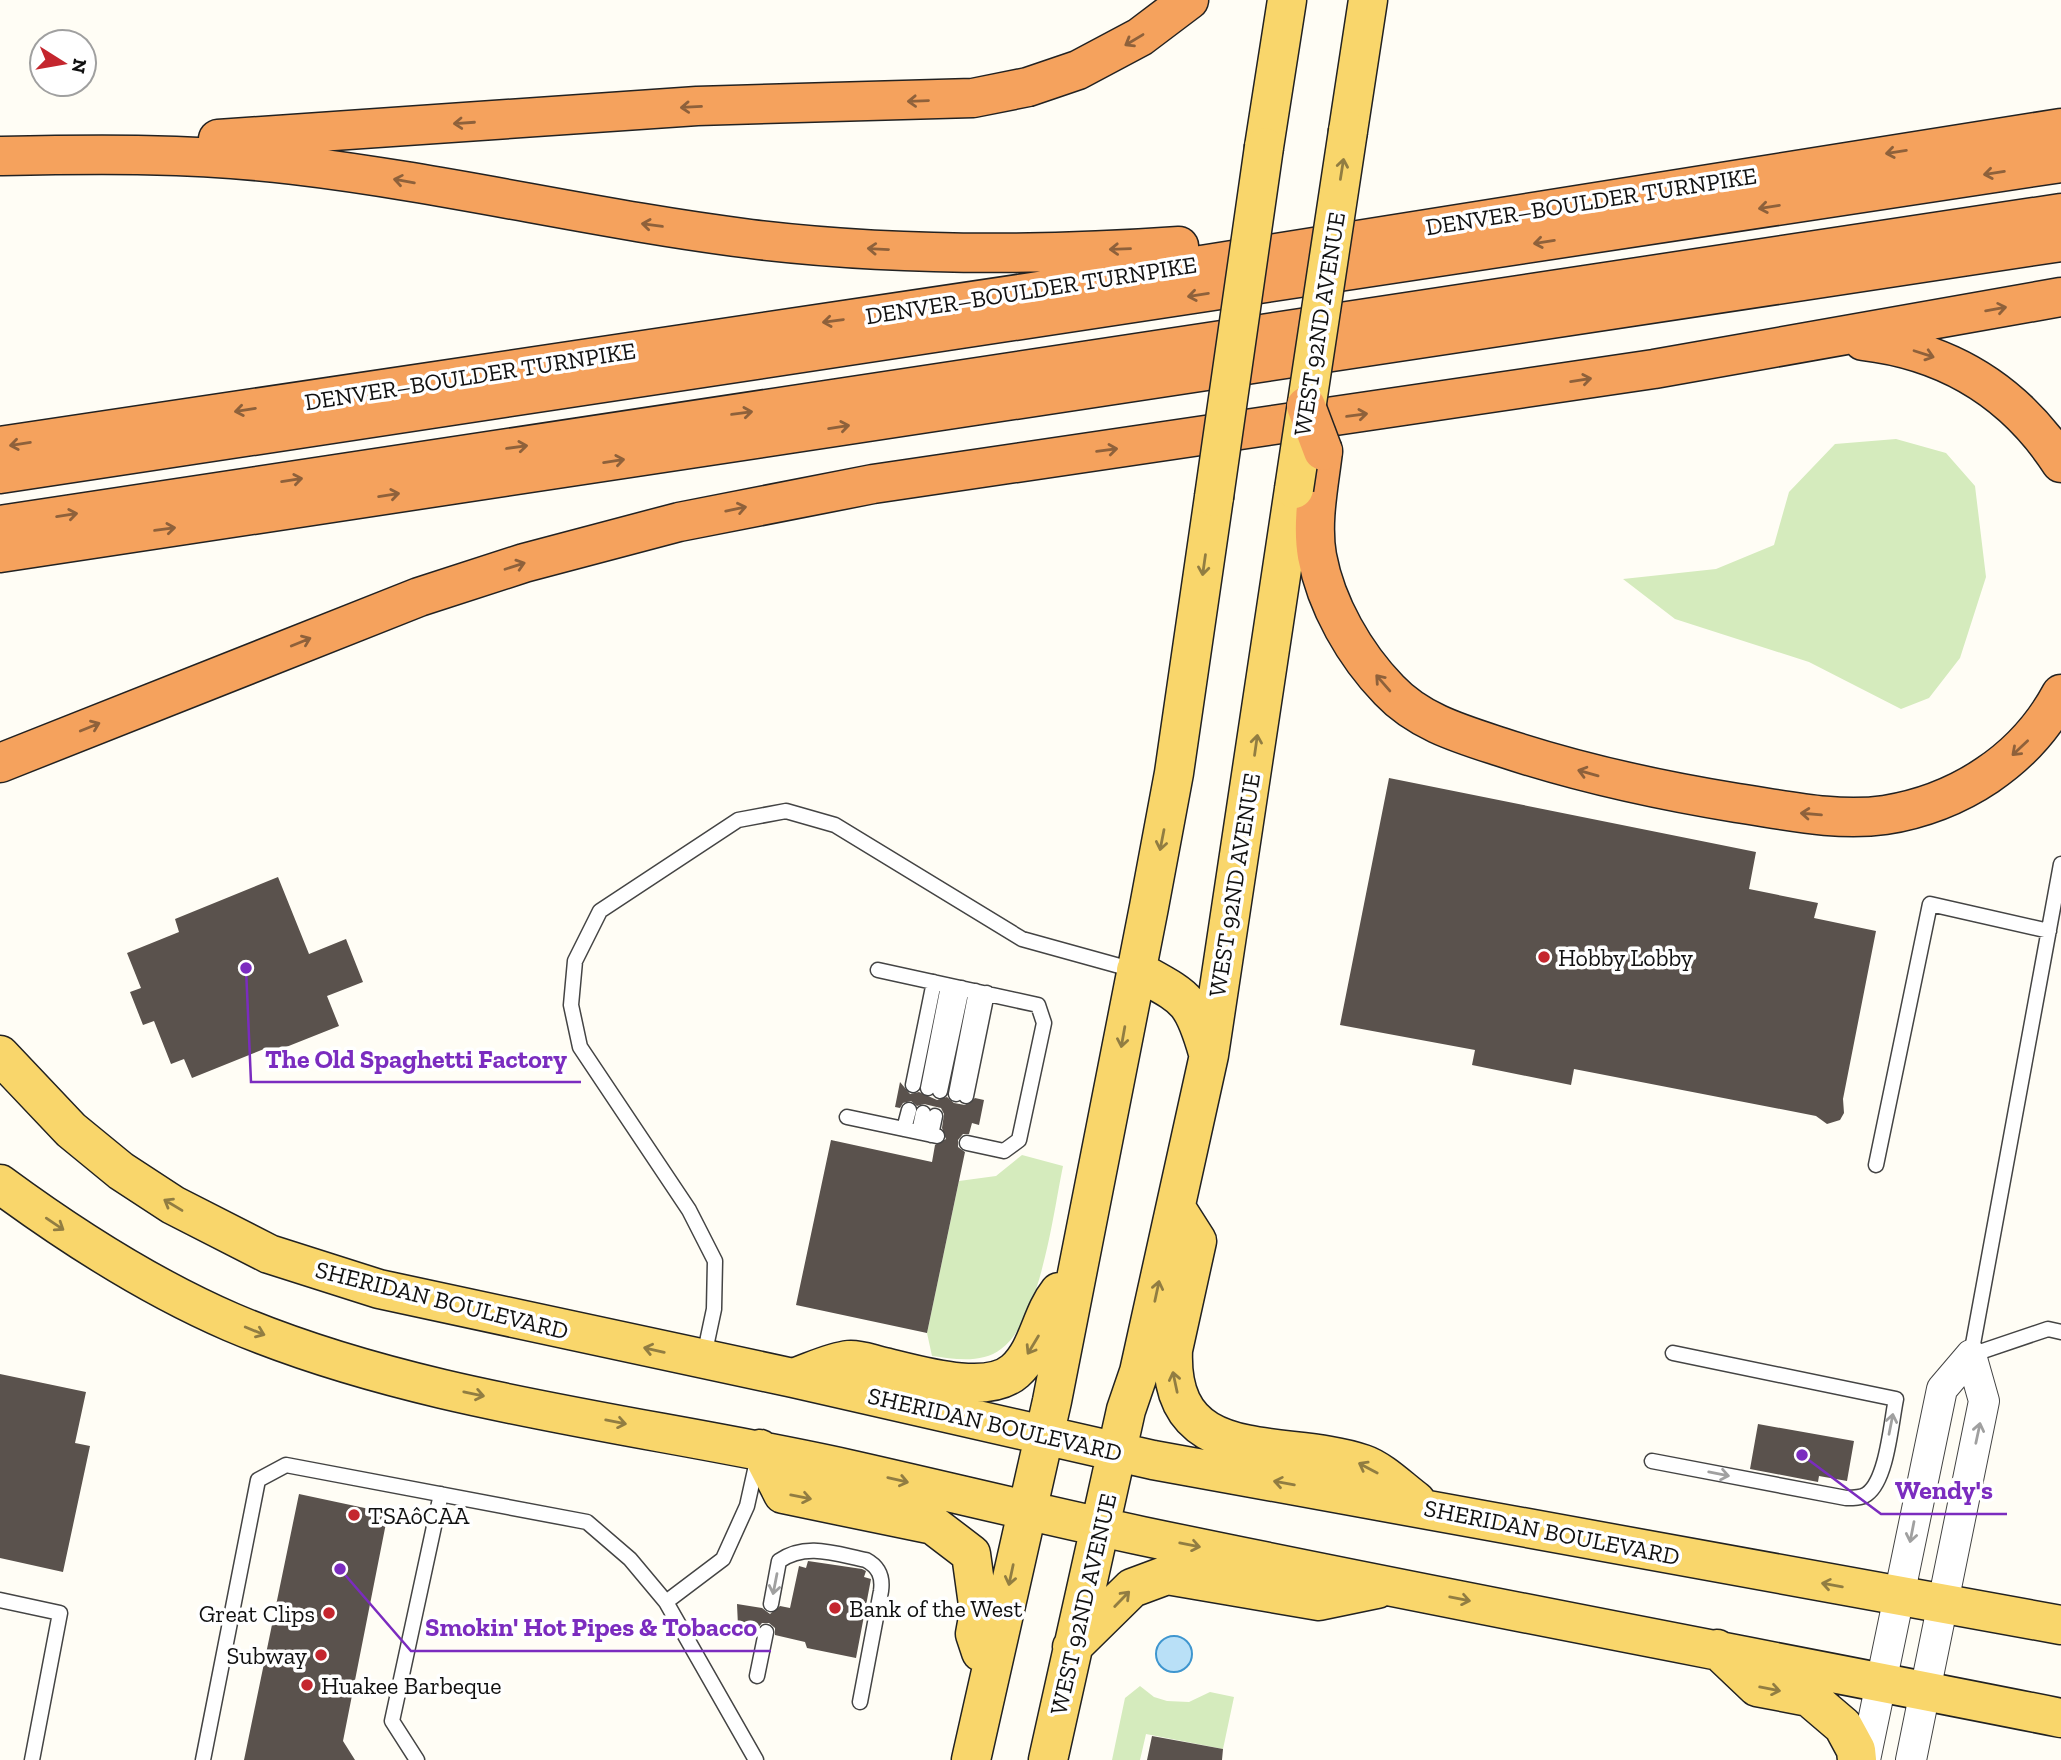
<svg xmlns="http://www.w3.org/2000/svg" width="2061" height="1760" font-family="'Zilla Slab',serif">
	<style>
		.green { fill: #d5ebbd }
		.water { fill: #b9e0f7; stroke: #3f96cf; stroke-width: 2 }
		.building { fill: #5a524d }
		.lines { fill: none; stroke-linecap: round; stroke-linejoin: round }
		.lane-casing { stroke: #444; stroke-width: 17 }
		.street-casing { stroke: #444; stroke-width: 32 }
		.primary-casing { stroke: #222; stroke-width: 41 }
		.highway-casing { stroke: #222; stroke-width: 41 }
		.lane { stroke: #fff; stroke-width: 14 }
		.street { stroke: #fff; stroke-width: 30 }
		.primary { stroke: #f9d66b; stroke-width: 38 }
		.highway { stroke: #f5a25d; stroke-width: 38 }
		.primary-bridge-casing { stroke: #222; stroke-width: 41; stroke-linecap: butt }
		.highway-bridge-casing { stroke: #222; stroke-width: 41; stroke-linecap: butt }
		.primary-bridge { stroke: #f9d66b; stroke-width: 38 }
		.highway-bridge { stroke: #f5a25d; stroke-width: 38 }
		.oneway { stroke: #8e613b }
		.oneway2 { stroke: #917d42 }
		.oneway3 { stroke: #a0a0a0 }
		.poi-dot { fill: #c4262e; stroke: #fff; stroke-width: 2.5 }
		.labels { text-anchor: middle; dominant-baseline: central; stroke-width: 7; stroke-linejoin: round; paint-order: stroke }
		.street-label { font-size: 24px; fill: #111; stroke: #fff }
		.poi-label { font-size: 24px; fill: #111; stroke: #fff; text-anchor: start }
		.leader { fill: none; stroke: #7b2cbf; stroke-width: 2.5 }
		.callout-dot { fill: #7b2cbf; stroke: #fff; stroke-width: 2.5 }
		.callout-label { font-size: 26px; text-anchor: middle; font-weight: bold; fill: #7b2cbf; stroke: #fff; stroke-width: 7; stroke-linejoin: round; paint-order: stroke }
	</style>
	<rect width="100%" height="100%" fill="#fffdf5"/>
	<path class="green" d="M1896,439l50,14 29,33 11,91 -26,81 -31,40 -28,11 -92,-47 -134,-43 -52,-40 93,-10 58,-24 15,-53 46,-48z
		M1022,1155l41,11c-10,48 -22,153 -62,183 -19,15 -47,10 -69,7l-5,-23 32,-152 37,-5z
		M1140,1686l14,11 13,4 22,1 21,-10 24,5 -11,52 -77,-15 -6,26h-28l13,-62z"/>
	<path class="water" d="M1156 1654a18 18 0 1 1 36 0a18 18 0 1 1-36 0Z"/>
	<path class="building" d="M1389,778l367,74 -7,37 69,14 -4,15 62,13 -33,168 1,14 -4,7 -13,4 -11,-8 -242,-47 -3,16 -99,-20 3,-15 -135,-25z
		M278,877l31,77 37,-15 17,43 -36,14 12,30 -73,29 -2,-6 -72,29 -8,-19 -13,5 -17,-43 -11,4 -13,-33 11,-4 -14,-35 52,-21 -4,-13z
		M900,1082l10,12 9,-2 18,8 10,-3 7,6 11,2 10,-7 9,2 -5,25 -7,-2 -3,11h-6l-5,6v7l7,5 -38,181 -131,-28 35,-165 101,22 3,-17 11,-6 -4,-11 2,-14 -3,-6 -17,-4 -7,2 -6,-5 -8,2 -3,5 -5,-1z
		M0,1374l86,18 -11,51 15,3 -27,126 -63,-14z
		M1758,1424l96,17 -7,40 -28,-5 -1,6 -68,-13z
		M299,1494l89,19 -45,228 12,19h-111z
		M808,1561l54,8 4,2 -2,6 7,2 -15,79 -49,-10 -2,-6 -30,-7v-7l-6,-5h-7l-6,7 -18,-4 -1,-22 25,4 8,6 10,-8 10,2 9,-42 7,2z
		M1152,1736l71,13 -1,11h-75z"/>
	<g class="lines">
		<defs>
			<path id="lane" d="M2061,864l-90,491 77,-26 13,3
				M878,970l160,35 6,18 -25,117 -15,11 -37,-8
				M913,1085l21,-103
				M928,1088l20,-102
				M940,1091l22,-103
				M956,1094l20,-103
				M966,1096l21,-103
				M847,1117l90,19
				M904,1129l5,-19
				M919,1132l4,-19
				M931,1135l4,-19
				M1876,1165l54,-261 119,27
				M704,1356l10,-47 1,-48 -26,-51 -109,-163 -9,-42 4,-44 25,-50 138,-91 48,-9 49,14 187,114 112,31
				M1652,1461l194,37c7,0 16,0 21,-4 20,-14 24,-71 29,-95l-223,-46
				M0,1600l60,13 -28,147
				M666,1602l57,-43 24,-53 10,-45
				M771,1604l8,-43c27,-19 57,-7 87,-1 13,7 17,17 15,31l-21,111
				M757,1676l9,-44
				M203,1760l55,-280 28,-15 301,57 43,37 36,43 90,158
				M417,1760l-25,-39 49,-227"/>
			<path id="street" d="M1865,1760l77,-371 29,-34
				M1911,1760l73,-359 -13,-46"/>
			<path id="primary" d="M1348,131l20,-131
				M1264,147l23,-147
				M1136,970c50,28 56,27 72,83
				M0,1055l71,75 50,41 52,34 96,49 110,35 414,89 360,82 908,165
				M0,1184c72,53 148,102 231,138 190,81 415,102 617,147 98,22 195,46 294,67 305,64 613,121 919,182
				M1176,1208l21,33 -24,109c-5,121 113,87 190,114 18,6 38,26 53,37
				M793,1378c18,-6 38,-16 56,-18 10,-1 22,4 31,6 35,8 106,31 135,5 24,-22 25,-55 44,-79
				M760,1449l23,45 150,31 38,29 8,58 -4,22 6,18
				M1072,1647l60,-59 35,-13 152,26 58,-12
				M1717,1649l40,38 52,10 34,29 13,24 1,10
				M971,1760l81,-359 97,-494 25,-134 40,-276
				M1048,1760l78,-350 13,-38 70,-317 85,-566"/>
			<path id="highway" d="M218,139l479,-33 276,-8 55,-11 50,-17 62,-33 49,-37
				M2,156c98,-2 194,-3 291,9 154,18 305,55 458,74 142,17 286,17 428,7
				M1863,341c85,10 151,50 198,122
				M0,446l1032,-154 1029,-164
				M1323,451c-4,34 -12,71 -6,105 9,49 38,99 72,134 30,32 72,44 112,57 78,26 156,43 236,56 48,7 99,19 148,12 74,-12 140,-54 176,-121
				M0,474l2061,-311
				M0,525l2061,-312
				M0,553l2061,-311
				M0,763l419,-166 105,-34 155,-41 194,-38 781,-115 407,-72"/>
		</defs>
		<use href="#lane" class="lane-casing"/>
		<use href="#street" class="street-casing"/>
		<use href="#primary" class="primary-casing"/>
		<use href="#highway" class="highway-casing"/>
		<use href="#lane" class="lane"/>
		<use href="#street" class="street"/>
		<use href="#primary" class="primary"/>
		<use href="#highway" class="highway"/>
		<defs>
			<path id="primary-bridge" d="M1294,489l54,-358
				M1214,497l50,-350"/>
			<path id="highway-bridge" d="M1306,406l17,45"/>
		</defs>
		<use href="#primary-bridge" class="primary-bridge-casing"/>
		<use href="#highway-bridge" class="highway-bridge-casing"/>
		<use href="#primary-bridge" class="primary-bridge"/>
		<use href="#highway-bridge" class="highway-bridge"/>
	</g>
	<defs><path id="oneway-shaft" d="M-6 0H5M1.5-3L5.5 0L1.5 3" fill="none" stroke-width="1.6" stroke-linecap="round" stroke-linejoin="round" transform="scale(1.75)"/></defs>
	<g class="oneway">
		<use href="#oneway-shaft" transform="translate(1134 40) rotate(149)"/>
		<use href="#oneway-shaft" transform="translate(918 101) rotate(178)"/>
		<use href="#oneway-shaft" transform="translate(691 107) rotate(177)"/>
		<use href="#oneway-shaft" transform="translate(464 123) rotate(176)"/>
		<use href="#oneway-shaft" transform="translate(1896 152) rotate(171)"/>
		<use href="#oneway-shaft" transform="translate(1994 173) rotate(171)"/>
		<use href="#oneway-shaft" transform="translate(404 181) rotate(-170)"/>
		<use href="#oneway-shaft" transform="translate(1769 207) rotate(171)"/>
		<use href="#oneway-shaft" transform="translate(652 225) rotate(-172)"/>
		<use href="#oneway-shaft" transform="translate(1544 242) rotate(171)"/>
		<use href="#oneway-shaft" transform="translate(878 249) rotate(-177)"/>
		<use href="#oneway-shaft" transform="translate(1120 249) rotate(178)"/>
		<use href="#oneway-shaft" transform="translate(1198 295) rotate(171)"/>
		<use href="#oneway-shaft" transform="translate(1996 309) rotate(-10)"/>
		<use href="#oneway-shaft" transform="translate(833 321) rotate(172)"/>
		<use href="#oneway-shaft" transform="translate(1924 354) rotate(18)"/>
		<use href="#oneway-shaft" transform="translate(1581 380) rotate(-9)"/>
		<use href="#oneway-shaft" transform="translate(245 410) rotate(171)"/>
		<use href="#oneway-shaft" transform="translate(742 413) rotate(-8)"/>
		<use href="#oneway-shaft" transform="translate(1357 415) rotate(-8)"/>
		<use href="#oneway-shaft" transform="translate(839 427) rotate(-9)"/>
		<use href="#oneway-shaft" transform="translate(20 444) rotate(171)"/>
		<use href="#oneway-shaft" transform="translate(517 447) rotate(-8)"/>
		<use href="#oneway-shaft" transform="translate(1107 450) rotate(-7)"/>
		<use href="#oneway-shaft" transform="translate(614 461) rotate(-9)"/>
		<use href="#oneway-shaft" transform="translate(292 480) rotate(-9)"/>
		<use href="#oneway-shaft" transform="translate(389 495) rotate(-9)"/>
		<use href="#oneway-shaft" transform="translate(736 509) rotate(-12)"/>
		<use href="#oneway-shaft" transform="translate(67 515) rotate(-9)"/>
		<use href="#oneway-shaft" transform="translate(165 529) rotate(-8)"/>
		<use href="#oneway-shaft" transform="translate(515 566) rotate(-18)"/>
		<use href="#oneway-shaft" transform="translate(301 642) rotate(-22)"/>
		<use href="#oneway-shaft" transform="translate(1383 683) rotate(-131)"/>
		<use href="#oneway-shaft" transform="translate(90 727) rotate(-22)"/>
		<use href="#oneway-shaft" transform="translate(2020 748) rotate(137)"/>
		<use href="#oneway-shaft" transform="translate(1588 773) rotate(-164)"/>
		<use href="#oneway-shaft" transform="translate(1811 814) rotate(-175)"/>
	</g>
	<g class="oneway2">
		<use href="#oneway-shaft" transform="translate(1342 169) rotate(-81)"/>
		<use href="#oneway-shaft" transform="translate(1204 565) rotate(98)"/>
		<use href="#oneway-shaft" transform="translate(1256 745) rotate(-82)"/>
		<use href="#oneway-shaft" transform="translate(1162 840) rotate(101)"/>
		<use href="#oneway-shaft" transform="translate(1123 1037) rotate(100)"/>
		<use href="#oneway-shaft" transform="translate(173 1205) rotate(-149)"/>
		<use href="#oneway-shaft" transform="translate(55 1224) rotate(34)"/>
		<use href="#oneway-shaft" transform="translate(1157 1291) rotate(-78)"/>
		<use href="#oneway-shaft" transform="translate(255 1331) rotate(22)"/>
		<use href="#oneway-shaft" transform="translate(1033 1345) rotate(121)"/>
		<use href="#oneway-shaft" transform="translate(654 1350) rotate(-167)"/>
		<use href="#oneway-shaft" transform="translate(1175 1382) rotate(-102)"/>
		<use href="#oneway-shaft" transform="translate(474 1394) rotate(12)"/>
		<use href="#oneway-shaft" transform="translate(616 1422) rotate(11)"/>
		<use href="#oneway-shaft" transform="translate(1368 1468) rotate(-152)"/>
		<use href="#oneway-shaft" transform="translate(898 1480) rotate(13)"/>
		<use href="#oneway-shaft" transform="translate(1284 1483) rotate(-170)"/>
		<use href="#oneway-shaft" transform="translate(801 1497) rotate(11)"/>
		<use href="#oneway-shaft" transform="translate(1190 1545) rotate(11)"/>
		<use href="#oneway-shaft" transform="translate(1011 1575) rotate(102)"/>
		<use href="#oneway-shaft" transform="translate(1832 1585) rotate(-170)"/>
		<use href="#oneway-shaft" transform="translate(1122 1599) rotate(-46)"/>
		<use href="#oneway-shaft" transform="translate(1460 1599) rotate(11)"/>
		<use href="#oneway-shaft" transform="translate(1770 1689) rotate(11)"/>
	</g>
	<g class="oneway3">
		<use href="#oneway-shaft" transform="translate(1891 1424) rotate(-79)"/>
		<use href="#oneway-shaft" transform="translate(1978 1433) rotate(-78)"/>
		<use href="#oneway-shaft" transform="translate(1719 1474) rotate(11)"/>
		<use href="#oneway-shaft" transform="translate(1912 1532) rotate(101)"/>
		<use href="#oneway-shaft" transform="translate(775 1584) rotate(101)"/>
	</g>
	<g class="poi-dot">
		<circle cx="1544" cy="957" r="7"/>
		<circle cx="354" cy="1515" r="7"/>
		<circle cx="835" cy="1608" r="7"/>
		<circle cx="329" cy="1613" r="7"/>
		<circle cx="321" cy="1655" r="7"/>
		<circle cx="307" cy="1685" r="7"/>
	</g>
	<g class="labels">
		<g class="street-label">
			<text transform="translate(1591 201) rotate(-9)">DENVER–BOULDER TURNPIKE</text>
			<text transform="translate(1031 290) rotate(-9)">DENVER–BOULDER TURNPIKE</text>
			<text transform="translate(1319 324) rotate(-81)">WEST 92ND AVENUE</text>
			<text transform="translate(470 376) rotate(-9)">DENVER–BOULDER TURNPIKE</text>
			<text transform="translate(1234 885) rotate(-81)">WEST 92ND AVENUE</text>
			<text transform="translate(442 1300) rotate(14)">SHERIDAN BOULEVARD</text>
			<text transform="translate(995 1424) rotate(13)">SHERIDAN BOULEVARD</text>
			<text transform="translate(1552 1532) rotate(11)">SHERIDAN BOULEVARD</text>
			<text transform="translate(1083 1604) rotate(-77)">WEST 92ND AVENUE</text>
		</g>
		<g class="poi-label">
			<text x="1558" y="957">Hobby Lobby</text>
			<text x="368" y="1515">TSAôCAA</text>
			<text x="849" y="1608">Bank of the West</text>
			<text x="315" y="1613" text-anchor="end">Great Clips</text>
			<text x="307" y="1655" text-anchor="end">Subway</text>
			<text x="321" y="1685">Huakee Barbeque</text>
		</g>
	</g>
	<path class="leader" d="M246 968L251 1082H581M1802 1455L1881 1514H2007M340 1569L411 1651H771"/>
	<g class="callout-dot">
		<circle cx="246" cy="968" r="7"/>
		<circle cx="1802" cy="1455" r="7"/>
		<circle cx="340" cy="1569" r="7"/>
	</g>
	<g class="callout-label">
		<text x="416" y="1068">The Old Spaghetti Factory</text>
		<text x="1944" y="1499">Wendy's</text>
		<text x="591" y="1636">Smokin' Hot Pipes &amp; Tobacco</text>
	</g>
	<g transform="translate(63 63) rotate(101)"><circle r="33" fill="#ffffff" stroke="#a0a0a0" stroke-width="2"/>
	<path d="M0-5L12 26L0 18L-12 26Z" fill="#c4262e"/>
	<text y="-10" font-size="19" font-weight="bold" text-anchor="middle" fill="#111111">N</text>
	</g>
</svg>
